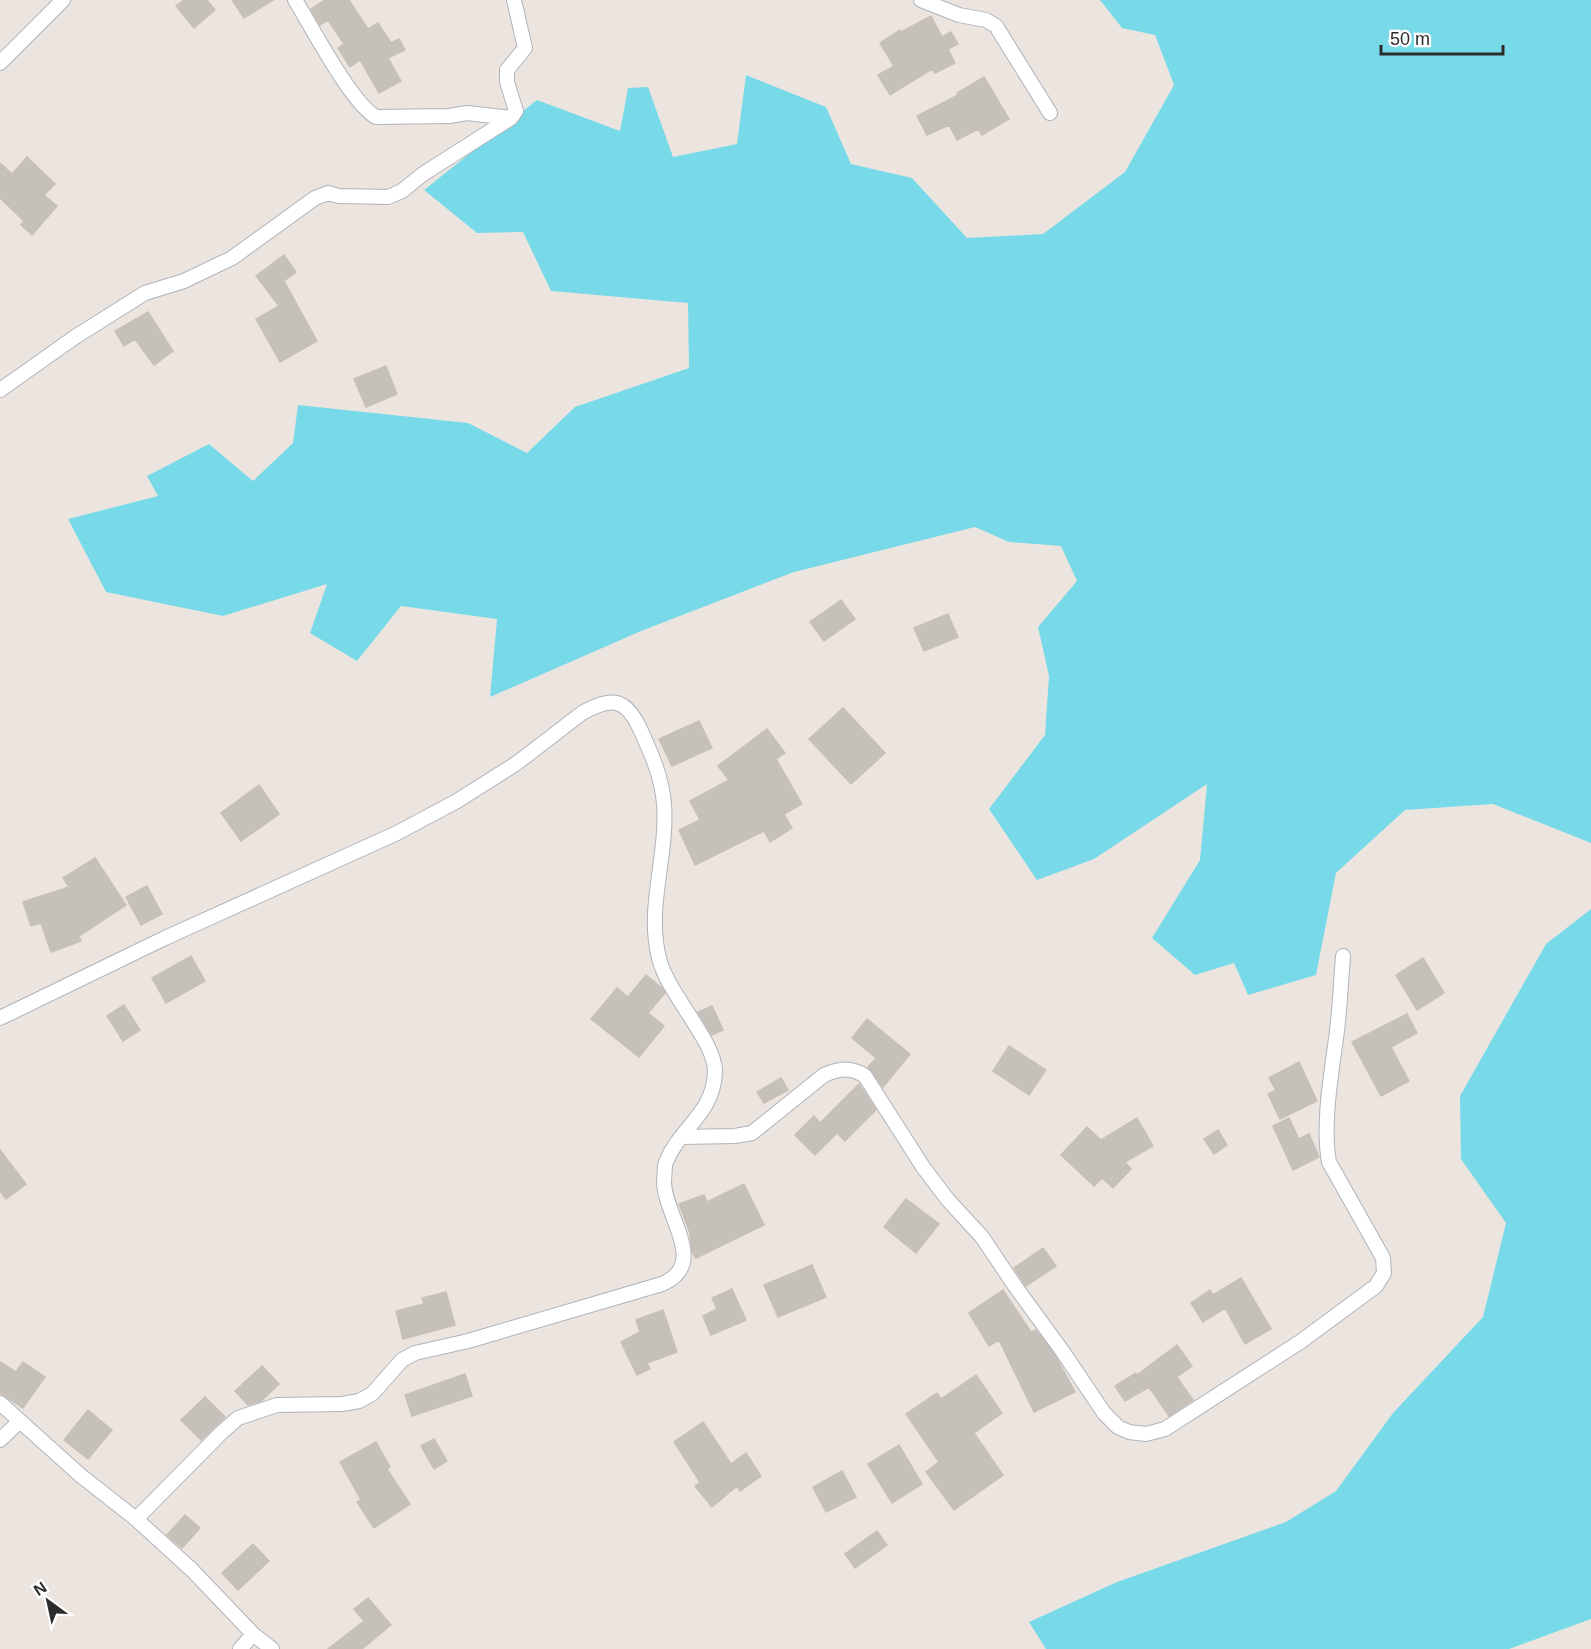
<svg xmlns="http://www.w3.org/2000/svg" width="1591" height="1649" font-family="Helvetica,sans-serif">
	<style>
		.water { fill: #78dae8 }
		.building { fill: #c5c0ba; stroke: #c8c0b8; stroke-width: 1.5 }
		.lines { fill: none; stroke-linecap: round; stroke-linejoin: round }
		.street-casing { stroke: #afb3bb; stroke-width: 16 }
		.street { stroke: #fff; stroke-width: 14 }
	</style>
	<rect width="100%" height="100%" fill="#ece5df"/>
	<path class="water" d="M1100,0h491v843l-98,-39 -88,6 -69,63 -20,102 -68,20 -14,-32 -39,12 -43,-37 48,-78 7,-76 -113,75 -57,21 -48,-71 56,-74 4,-59 -11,-49 39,-46 -16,-35 -52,-4 -34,-15 -181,45 -153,59 -151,66 7,-78 -96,-13 -44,55 -47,-28 17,-49 -104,32 -117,-24 -38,-73 90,-23 -11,-20 62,-32 44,37 40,-38 5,-38 170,18 59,30 48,-46 114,-39 -1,-65 -137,-12 -28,-59 -46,1 -53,-43 113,-90 83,31 8,-43 20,-1 25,70 64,-13 9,-69 80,32 25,57 61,14 55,60 76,-4 82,-62 49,-87 -19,-50 -33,-7z
		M1591,909v710l-82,30h-463l-17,-27 88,-40 169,-60 50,-31 57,-78 90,-96 23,-94 -45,-64 -1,-63 86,-152z"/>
	<path class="building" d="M184,0h23l8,10 -21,18 -18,-22z
		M232,0h41l-29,18z
		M325,0h24l19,29 10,-6 13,20 8,-4 6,11 -17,8 13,23 -22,12 -19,-33 -10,7 -12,-19 6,-4 -16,-24 -8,5 -9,-16z
		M931,16l11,21 9,-5 7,12 -10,5 7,14 -20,10 -3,-4 -42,26 -12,-20 16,-9 -14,-23 20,-13 1,2z
		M984,77l25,42 -27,16 -4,-6 -21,11 -8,-15 -22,10 -10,-19 41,-21 -1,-2z
		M27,157l28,27 -11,11 13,11 -25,29 -11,-10 3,-4 -24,-23v-35l12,11z
		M284,255l12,17 -12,9 33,60 -37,21 -24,-43 23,-13 -23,-30z
		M148,312l25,39 -19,14 -19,-26 -11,7 -9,-15z
		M386,366l11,28 -31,13 -12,-28z
		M841,600l14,19 -31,22 -14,-19z
		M948,614l10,23 -34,14 -10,-23z
		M843,708l42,45 -34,31 -42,-45z
		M699,721l13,27 -40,18 -13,-27z
		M767,729l18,24 -9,6 26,45 -18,10 8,14 -22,14 -6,-11 -69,34 -16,-35 21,-10 -10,-19 39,-21 -11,-14z
		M259,785l20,29 -38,27 -20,-28z
		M95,858l31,47 -47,31 2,5 -30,11 -10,-29 -10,3 -8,-24 46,-15 -6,-9z
		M147,886l15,28 -21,11 -15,-28z
		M191,956l14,25 -39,22 -14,-25z
		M1423,958l21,35 -27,17 -21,-35z
		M646,975l16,13 3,5 -17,20 16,13 -25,31 -48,-38 26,-31 11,9z
		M124,1005l16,25 -17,11 -16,-25z
		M712,1006l11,24 -11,5 -14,-23z
		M1407,1014l10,19 -26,14 18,34 -28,15 -29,-54z
		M867,1019l43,35 -27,33 -15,-20 8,-9 -24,-20z
		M1009,1046l37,24 -17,25 -36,-24z
		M1299,1062l18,39 -37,18 -12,-25 8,-4 -7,-12z
		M781,1078l7,12 -24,13 -7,-11z
		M859,1084l17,26 -31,31 -8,-8 -22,22 -20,-20 19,-19 6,7z
		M1137,1118l16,28 -28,16 6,7 -18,19 -11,-10 -8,8 -33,-31 26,-28 14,13z
		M1289,1118l10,21 10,-5 10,23 -26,13 -20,-44z
		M1218,1130l9,15 -13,9 -10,-15z
		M0,1150l26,34 -20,15 -6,-8z
		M744,1184l20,41 -68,33 -4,-6 -2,-19 -11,-29 25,-9 3,7z
		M906,1199l33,25 -23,29 -32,-26z
		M1043,1248l13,18 -30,20 -12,-18z
		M812,1265l14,32 -48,20 -14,-32z
		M1241,1278l30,51 -26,15 -20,-36 -22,14 -12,-19 19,-13 3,5z
		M732,1289l14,31 -35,15 -8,-19 14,-7 -5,-11z
		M1003,1290l28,42 5,-2 20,27 19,35 -41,20 -35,-72 -10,6 -20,-33z
		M446,1292l9,33 -52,14 -7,-28 28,-7 -2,-6z
		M663,1310l14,42 -30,11 3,6 -13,6 -16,-33 19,-10 -4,-12z
		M1177,1345l15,21 -15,11 16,23 -24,16 -20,-29 -24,14 -10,-15 21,-13 1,2z
		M0,1362l16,10 7,-10 22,15 -22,31 -23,-15z
		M262,1366l17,18 -18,17 -13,4 -13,-14z
		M465,1374l7,22 -60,20 -7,-21z
		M976,1375l26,38 -28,20 29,42 -49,35 -28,-38 13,-10 -33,-48 31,-21 4,6z
		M205,1397l20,20 -24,23 -20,-20z
		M88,1410l24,20 -24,29 -24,-19z
		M703,1422l28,42 15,-11 15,23 -21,15 -3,-5 -25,21 -17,-21 5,-4 -26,-40z
		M434,1439l13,22 -13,8 -13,-23z
		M376,1442l14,25 -3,2 23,35 -36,24 -17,-26 4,-2 -21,-38z
		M899,1445l23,39 -30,19 -24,-39z
		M842,1471l14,26 -30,15 -13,-25z
		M185,1515l15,13 -18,20 -15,-13z
		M877,1531l10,14 -32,23 -10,-14z
		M253,1544l16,17 -31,29 -16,-17z
		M368,1598l23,27 -29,24h-34l36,-28 -10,-12z"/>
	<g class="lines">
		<defs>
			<path id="street" d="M295,0c17,27 56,103 81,117l73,-1 18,-3 44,5
				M921,0l38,15 27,5 10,6 54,87
				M0,63l63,-63
				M0,390l75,-53 70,-44 39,-12 48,-23 83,-60 13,-5 11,3 49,1 14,-6 21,-17 88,-56 5,-7 -9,-29v-12l18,-22 -11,-48
				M0,1018l165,-80 232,-105 60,-32 60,-38 65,-50c31,-17 44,-15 59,18 11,24 21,47 23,73 4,52 -18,103 -5,154 8,35 56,83 56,113 -1,43 -35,56 -49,91 -2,5 -1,12 -2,18 -1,35 46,84 -2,104l-194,57 -53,12 -13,7 -30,34 -13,7 -17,3 -65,1 -39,13 -17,15 -85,86
				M681,1137l54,-1 17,-3 72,-58c16,-7 27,-8 41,1l58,91 25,33 34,37 33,49 48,66 41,61 14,14 11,5 17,2 19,-5 135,-87 76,-56 8,-13 -1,-15 -54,-96c-7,-39 3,-92 8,-131 3,-25 4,-50 6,-75
				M0,1403l80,72 56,44 56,51 61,64 19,15
				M0,1440l20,-19
				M240,1649l13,-15"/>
		</defs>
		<use href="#street" class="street-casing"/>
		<use href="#street" class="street"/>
	</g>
	<g transform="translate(48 1601) rotate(327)" stroke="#ffffff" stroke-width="4.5" paint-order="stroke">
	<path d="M0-4.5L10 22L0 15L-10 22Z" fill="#2c2c2c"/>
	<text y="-9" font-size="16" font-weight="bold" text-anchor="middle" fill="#2c2c2c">N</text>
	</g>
	<path d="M1381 45v9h122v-9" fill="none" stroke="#2c2c2c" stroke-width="3"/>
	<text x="1390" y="45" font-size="18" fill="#2c2c2c" stroke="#ffffff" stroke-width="4.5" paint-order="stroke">50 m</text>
</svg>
